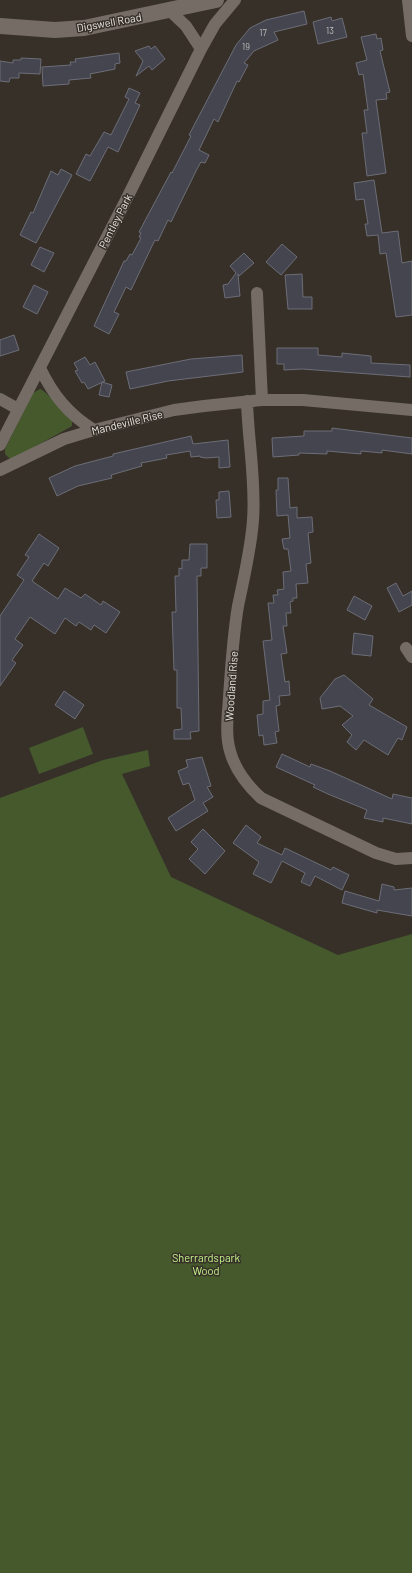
<svg xmlns="http://www.w3.org/2000/svg" width="412" height="1573" font-family="Barlow,sans-serif">
	<style>
		.green { fill: #45592d }
		.building { fill: #44454e; stroke: #6d6d77 }
		.lines { fill: none; stroke-linecap: round; stroke-linejoin: round }
		.street { stroke: #746c65; stroke-width: 12 }
		.secondary { stroke: #746c65; stroke-width: 16 }
		.labels { text-anchor: middle; dominant-baseline: central; stroke-width: 3; stroke-linejoin: round; paint-order: stroke }
		.number-label { font-size: 9px; fill: #c0bdbc }
		.street-label { font-size: 11px; fill: #e9e5e0; stroke: #363029 }
		.park-label { font-size: 11px; fill: #c5f58b; stroke: #363029 }
	</style>
	<rect width="100%" height="100%" fill="#363029"/>
	<path class="green" d="M40,389c6,1 25,25 32,32v5l-59,33h-3l-5,-5v-5l28,-56z
		M83,727l10,27 -54,20 -10,-26z
		M148,750l2,16 -28,8 49,103 167,78 74,-21v639h-412v-775l103,-38z"/>
	<path class="building" d="M304,11l3,13 -33,8 4,8 -24,11 -10,12 4,2 -9,17 -2,-1 -19,41 -4,-3 -15,31 10,5 -4,8 -4,-1 -4,7 -26,53 -3,-2 -10,21 -3,-1 -2,4 -22,46 -5,-3 -12,25 5,2 -10,20 -15,-8 30,-65h2l4,-7 2,1 9,-17 -2,-1 2,-4 -2,-1 32,-60 1,1 19,-37 -2,-1 47,-90 14,-17 16,-8z
		M331,17l1,4 10,-3 5,19 -29,7 -5,-22z
		M376,34l1,5 4,-1 2,12 -3,1 10,41 -4,1 1,6 -11,1 10,73 -19,3 -5,-43h5l-3,-23h4l-5,-36 -4,1 -3,-12 11,-3 -6,-23z
		M149,46l2,3 4,-3 10,13 -13,11 -3,-4 -13,10 7,-15 -8,-10z
		M119,53l1,10 -5,1v5l-25,5 1,4 -22,2v4l-26,2 -1,-19 29,-2 -1,-3h6l-1,-3z
		M21,58l20,1 -1,15 -21,-1v5h-9l-1,4 -9,-1v-20l13,2v-3h8z
		M129,88l11,5 -5,10 5,2 -22,47 -10,-5 -18,34 -14,-7 10,-20 4,2 14,-24 7,3 18,-36 -4,-2z
		M61,169l11,6 -36,68 -16,-8 11,-23 2,1 18,-42 7,4z
		M374,180l8,53 16,-2 4,32 10,-2v54l-16,2 -10,-64 -6,1 -2,-19 -11,1 -2,-12h3l-4,-25 -8,1 -2,-17z
		M282,244l15,13 -16,18 -15,-13z
		M40,247l14,6 -10,19 -13,-7z
		M244,253l10,10 -15,13 -1,-2 2,22 -15,2 -2,-13 5,-1 8,-11 -6,-7z
		M302,274l1,23h9v12h-24l-3,-34z
		M34,285l14,7 -11,22 -14,-7z
		M14,335l5,15 -19,6v-16z
		M277,348h41v7l24,2v-4l29,3v7l39,2v12l-108,-8 -18,1v-6h-7z
		M242,355l1,17 -75,9 -38,8 -4,-17 65,-13z
		M85,357l5,8 5,-3 10,19 -17,8 -4,-7 -2,1 -7,-12 3,-1 -4,-7z
		M102,382l10,3 -3,12 -10,-2z
		M332,428l80,10v16l-30,-4v3l-21,-2v3l-34,-3v3l-28,-1v2l-26,2 -1,-19 32,-2v-5h28z
		M191,436l2,8 35,-4 2,27 -11,1v-11l-13,1 -6,-1v-1l-9,1 -1,-6 -24,4 1,3 -26,5 1,3 -31,9 1,3 -34,8 -21,10 -8,-18 26,-12 38,-10v-2z
		M278,478h10l2,30 7,-1v11l15,-1 1,15 -5,1 3,30 -5,1 2,19 -12,1 1,14h-4v3l-3,1 1,11h-5l1,13h-4l4,27 -6,1 4,28 4,-1 1,14 -11,1 1,9 -4,1 3,25 -4,1 2,11 -13,2 -1,-10 -4,1 -2,-21 6,-1v-13l7,-1 -7,-59 9,-1 -4,-37h6l-1,-8h5l-1,-5 7,-1 -1,-17 8,-1 -3,-22h-4l-2,-10 8,-1 -2,-23 -11,1 -1,-26h2z
		M229,491l2,26 -14,1 -1,-18h3v-8z
		M39,534l20,14 -11,18 -4,-3 -12,18 26,18 7,-11 16,10 4,-4 16,11 2,-4 17,11 -14,21 -12,-8 -3,5 -12,-8 -3,4 -11,-8 -10,16 -25,-17 -15,22 8,6 -11,15 4,3 -16,23v-70l24,-36 -7,-5 12,-18 -4,-2z
		M190,544h17v24h-6v8h-4l2,155 -9,1 1,7h-17v-9l8,-1 -1,-21h-4v-38h-3l-2,-58h4l-1,-36h4v-8l3,1v-9h7z
		M396,583l7,13 9,-5v14l-13,7 -12,-24z
		M354,596l18,10 -7,14 -18,-10z
		M354,633l19,3 -2,20 -19,-2z
		M344,675l29,24 -4,6 38,22 -5,13 -4,-2 -10,17 -24,-15 -8,10 -9,-8 5,-7 -10,-10 11,-9 -13,-10 -18,3 -2,-11 15,-19z
		M64,691l20,14 -9,14 -20,-14z
		M282,754l28,13 1,-3 19,7 62,28 1,-5 19,4v26l-29,-6v4l-19,-4 3,-8 -39,-16 -15,-7 2,-2 -39,-18z
		M202,757l9,29 -4,1 6,10 -10,6 5,8 -32,20 -8,-13 27,-18 -6,-17 -6,2 -5,-14 10,-4 -2,-7z
		M246,825l15,12 -4,6 25,12 3,-7 46,22 2,-3 16,8 -7,15 -27,-14 -5,10 -9,-4 4,-9 -23,-12 -11,22 -18,-9 6,-12 -26,-19z
		M203,829l22,22 -20,23 -16,-15 9,-10 -7,-7z
		M382,884l12,3v3l18,-2v28l-35,-6v3l-35,-10 3,-12 34,10z"/>
	<g class="lines">
		<path class="street" d="M408,0l4,36
			M169,10l17,16 15,23
			M257,293l5,107
			M40,368c13,27 28,46 54,62
			M0,399l18,10
			M247,401c1,39 9,80 6,119 -2,29 -9,57 -15,86 -5,30 -7,61 -9,91 -1,17 -4,37 1,54 5,19 17,34 31,47l115,55 20,6 16,-1
			M0,445l127,-247 74,-149 14,-25 20,-24
			M0,470l64,-31 30,-9 80,-20 30,-4 58,-6h41l109,10
			M406,648l6,9"/>
		<path class="secondary" d="M0,26l55,4 29,-2 132,-28"/>
	</g>
	<g class="labels">
		<g class="number-label">
			<text x="330" y="30">13</text>
			<text x="263" y="32">17</text>
			<text x="246" y="46">19</text>
		</g>
		<g class="street-label">
			<text transform="translate(109 22) rotate(-10)">Digswell Road</text>
			<text transform="translate(115 221) rotate(-63)">Pentley Park</text>
			<text transform="translate(127 422) rotate(-14)">Mandeville Rise</text>
			<text transform="translate(231 686) rotate(-86)">Woodland Rise</text>
		</g>
		<g class="park-label">
			<text x="206" y="1257">Sherrardspark<tspan x="206" dy="13">Wood</tspan></text>
		</g>
	</g>
</svg>
